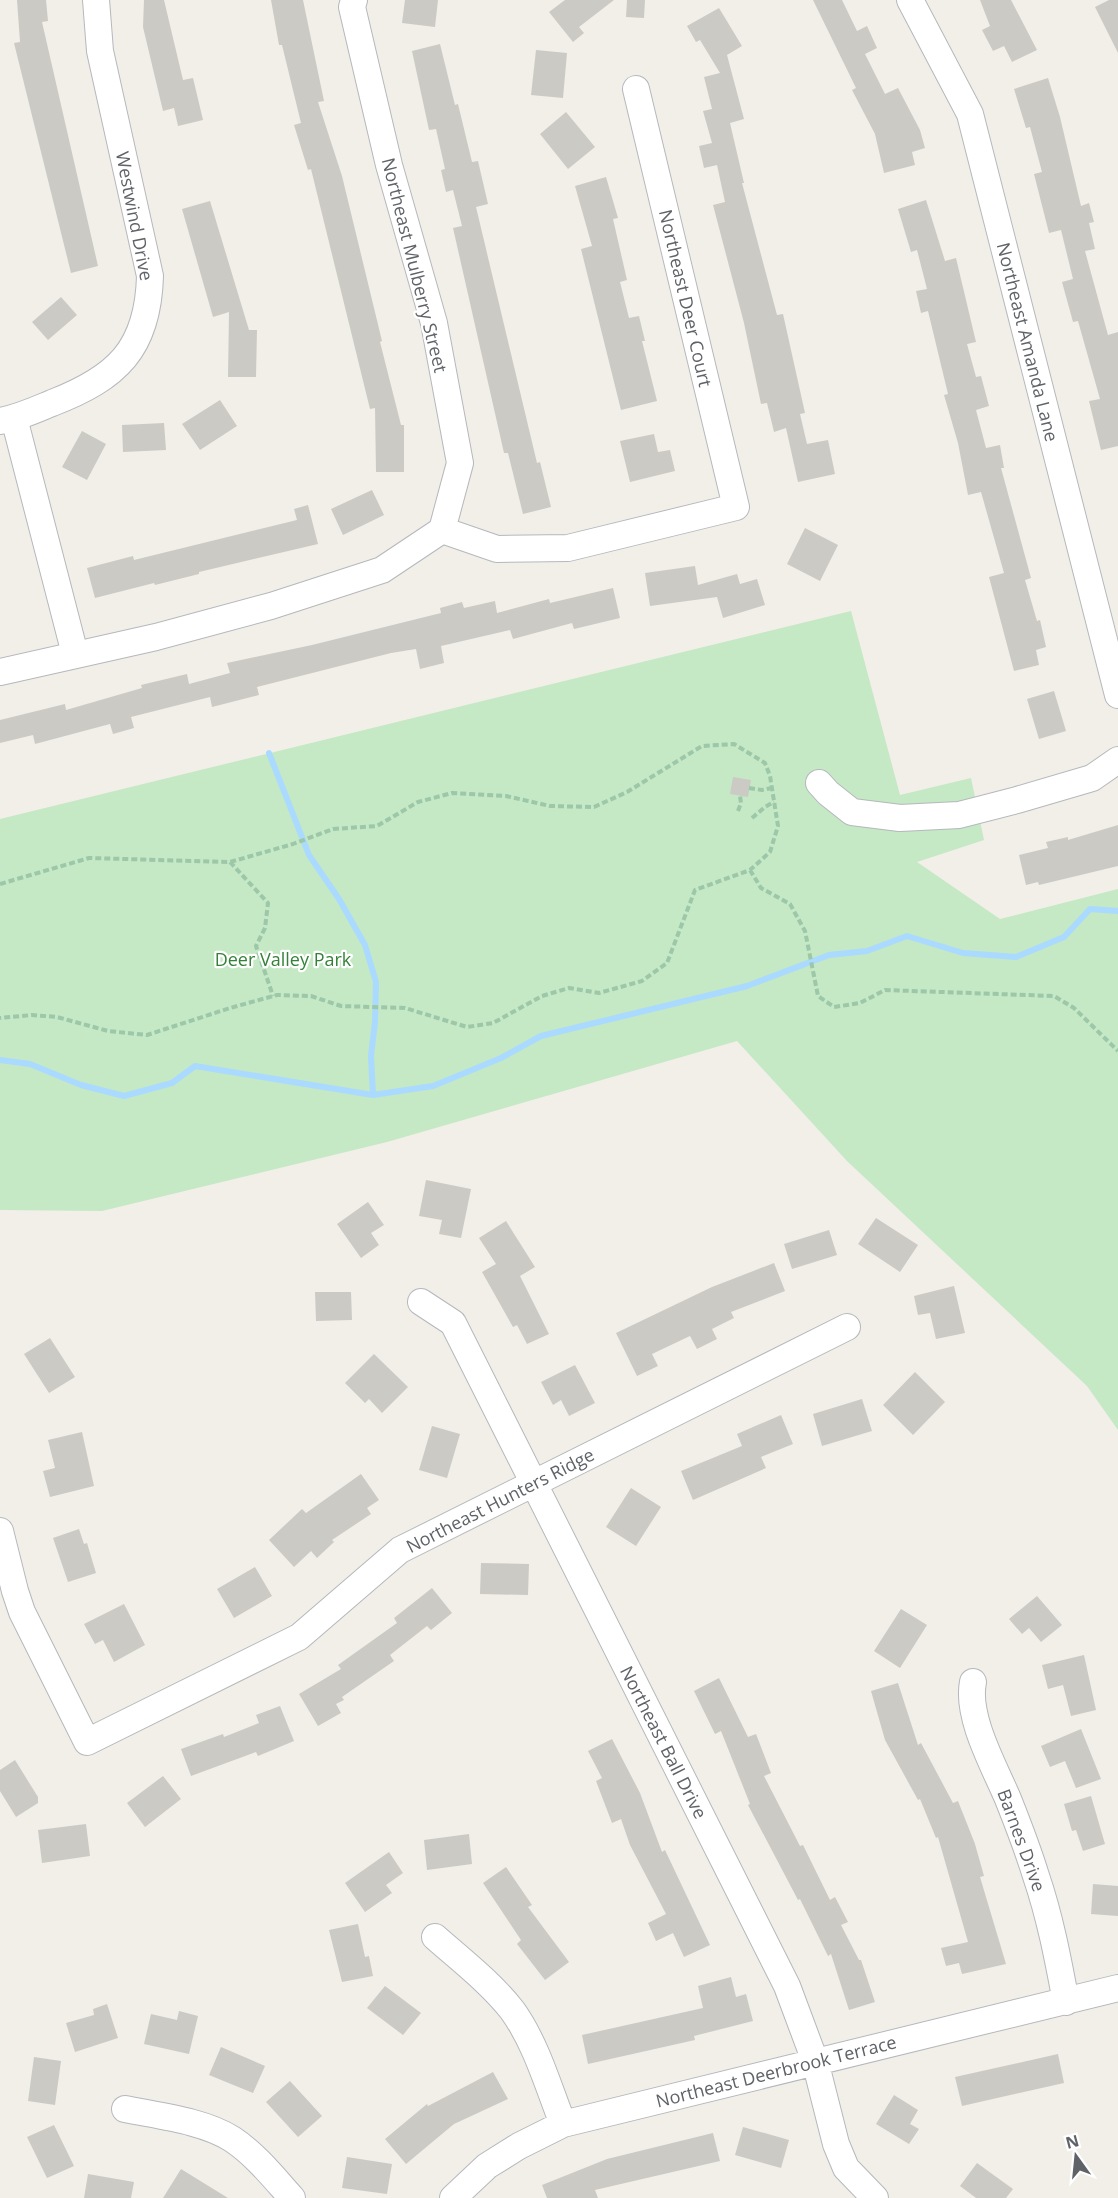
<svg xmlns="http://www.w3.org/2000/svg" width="1118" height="2198" font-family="'Open Sans',sans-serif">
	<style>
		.green { fill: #c5e8c5 }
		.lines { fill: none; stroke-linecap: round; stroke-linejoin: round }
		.stream { stroke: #aadaff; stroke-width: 6 }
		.building { fill: #cccac5 }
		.minor-casing { stroke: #b5b8bc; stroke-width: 28 }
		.path { stroke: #9cc7a9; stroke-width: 4; stroke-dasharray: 6 3; stroke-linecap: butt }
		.minor { stroke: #fff; stroke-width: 26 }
		.labels { text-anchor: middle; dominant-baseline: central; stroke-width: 4.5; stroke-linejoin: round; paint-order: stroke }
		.street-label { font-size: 18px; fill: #5f6368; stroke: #fff }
		.park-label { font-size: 18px; fill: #348238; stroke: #fff }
	</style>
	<rect width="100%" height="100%" fill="#f1efe8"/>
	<path class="green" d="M851,611l49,184 71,-17 13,62 -67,22 83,57 118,-30v541l-31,-44 -240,-225 -110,-120 -350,101 -285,69 -102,-1v-391z"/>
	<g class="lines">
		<path class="stream" d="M269,753l40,102 30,44 26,46 11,37 -1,40 -4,34 2,39
			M0,1060l30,4 51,21 43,11 48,-13 23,-17 178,29 60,-9 68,-28 40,-22 206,-50 82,-31 38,-4 40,-15 56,17 53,4 48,-20 26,-28 28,2"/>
	</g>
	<path class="building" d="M17,0h29l2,21 -6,1 56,244 -27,7 -57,-230 6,-1z
		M144,0h20l19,80 10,-2 10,42 -25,6 -4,-18 -11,3 -20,-84z
		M271,0h32l21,101 -6,1 24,74 40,165 -2,1 21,83h3v47h-28l-1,-64 -5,1 -59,-240 -3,1 -14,-45 7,-2 -19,-78h-3z
		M405,0h33l-3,27 -33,-4z
		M565,0h49l-35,27 5,6 -11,9 -24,-30z
		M627,0h18l-1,18 -18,-1z
		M813,0h29l15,31 10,-5 10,22 -12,6 20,40 13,-6 22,42 5,18 -13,4 3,13 -31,8 -9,-39 -23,-44 4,-2z
		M980,0h31l26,50 -25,12 -8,-16 -11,5 -11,-21 8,-4z
		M1109,0h9v53l-23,-46z
		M719,8l23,38 -15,9 17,64 -14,4 14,60h-2l35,132 6,-1 22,99 -5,1 7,30 21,-4 7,34 -37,8 -12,-54 -12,4 -7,-29 -6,1 -17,-81 -31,-118 12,-3 -8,-37 -13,3 -5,-22 13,-3 -9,-32 9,-2 -8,-32 16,-4 -20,-33 -4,2 -9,-16z
		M440,44l15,61 3,-1 14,58 6,-1 10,43 -12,3 61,256 3,-1 11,45 -28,7 -15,-61h-4l-51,-225 9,-2 -9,-36 -7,2 -5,-22 4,-1 -9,-40 -7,1 -17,-79z
		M536,50l31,3 -4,45 -32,-3z
		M1048,78l12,39 21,89 8,-3 5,19 -5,1 6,26 -10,2 23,84 10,-3v114l-17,4 -12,-49 11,-2 -22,-78 -5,1 -11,-40 11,-3 -12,-49 -12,3 -15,-59 8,-2 -12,-45 -4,1 -12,-39z
		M566,112l29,35 -27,22 -28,-35z
		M606,177l12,41 -5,1 14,61 -7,2 9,36 10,-2 6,25h-3l15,60 -36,9 -40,-161 11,-3 -17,-60z
		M926,200l19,61 11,-3 20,84 -9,2 9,33 5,-1 8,30 -13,4 10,38 14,-3 4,23h-3l30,110 -6,2 12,41 3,-1 6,27 -10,3 3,15 -25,6 -25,-94 15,-4 -23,-81 -13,3 -10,-52 -14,-48 4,-1 -20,-83 -7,2 -5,-22 11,-2 -10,-39 -6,2 -13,-43z
		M210,201l39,129h8l-1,47h-28l1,-65 -16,5 -31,-108z
		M61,297l16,18 -29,25 -16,-18z
		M220,400l17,26 -37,24 -18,-26z
		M164,423l2,27 -43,2 -1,-27z
		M82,431l24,13 -19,36 -25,-13z
		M654,434l4,18 12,-2 5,21 -45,11 -10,-41z
		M372,490l12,25 -41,20 -12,-26z
		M308,505l10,39 -119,28v2l-44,11 -1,-2 -59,15 -8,-30 46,-12 1,4 163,-40 -3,-11z
		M805,528l33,17 -18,36 -33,-17z
		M695,566l3,19 39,-11 3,10 17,-5 8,26 -42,13 -6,-21 -67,9 -5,-33z
		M613,588l7,30 -46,11 -2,-6 -59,16 -3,-9 -69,16 3,17 -24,6 -4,-20 -25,4 -134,34 2,8 -47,12 -2,-10 -79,20 3,11 -21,6 -3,-10 -75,20 -2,-9 -33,8v-23l65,-16 1,6 76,-22 -1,-3 46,-11 2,10 41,-11 -3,-10 85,-18 129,-32 -1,-5 22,-6 2,6 31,-7 2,12 52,-14 1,4z
		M1054,691l12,40 -27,8 -12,-40z
		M733,777l18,3 -3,17 -18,-3z
		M1118,825v41l-79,19 -1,-3 -12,3 -7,-30 29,-7 -2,-6 22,-5v3z
		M426,1180l45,9 -10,49 -22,-4 3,-14 -23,-4z
		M368,1202l16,23 -13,8 8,12 -18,13 -24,-34z
		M876,1218l42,27 -18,27 -42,-28z
		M506,1221l29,46 -15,9 29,58 -22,10 -10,-19 -4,2 -31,-55 14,-8 -17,-26z
		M829,1230l8,25 -45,14 -8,-25z
		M774,1263l11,28 -54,21 3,6 -22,11 5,10 -20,10 -7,-13 -38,18 6,12 -21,10 -21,-43 96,-46z
		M954,1286l11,47 -29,6 -6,-26 -12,2 -4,-19z
		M315,1292h36l1,28 -36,1z
		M50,1338l25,39 -26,16 -25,-39z
		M374,1354l34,33 -26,26 -13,-14 -4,4 -20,-20z
		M575,1365l20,38 -26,13 -8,-16 -8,5 -12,-23z
		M915,1372l30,30 -32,33 -30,-30z
		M862,1399l10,32 -50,15 -9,-32z
		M781,1415l12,29 -32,13 5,11 -73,32 -12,-29 61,-25 -5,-12z
		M432,1426l28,8 -13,44 -28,-8z
		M82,1432l12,54 -44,11 -7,-26 12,-3 -7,-28z
		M361,1474l18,26 -12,8 4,6 -39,26 2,2 -17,16 -6,-7 -17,16 -25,-27 33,-31 4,4z
		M631,1488l30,19 -25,39 -30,-19z
		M79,1529l5,15 3,-1 9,30 -28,9 -15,-44z
		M481,1563l48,1 -1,31 -48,-1z
		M255,1567l17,29 -38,22 -17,-29z
		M432,1588l20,25 -21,17 -4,-4 -37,29 4,6 -52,36 2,3 -8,4 5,9 -23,13 -19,-32 42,-25 -3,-4 59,-42 -3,-5z
		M1037,1596l25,29 -21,17 -12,-14 -7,6 -13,-15z
		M124,1604l21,41 -31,17 -11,-22 -8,4 -11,-20z
		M901,1609l26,16 -27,43 -26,-17z
		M1084,1655l12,55 -25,6 -8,-31 -15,4 -6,-24z
		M719,1678l29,59 8,-3 15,39 -7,3 36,70 3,-1 27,55 5,-3 13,25 -7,3 18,35h2l14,42 -26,8 -18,-56 -3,2 -28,-57 -2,1 -50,-95 2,-1 -29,-73 -6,3 -21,-43z
		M898,1683l20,62 3,-2 32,60 5,-2 17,43 9,32 -4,1 26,87 -44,10 -3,-11 -13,3 -5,-18 27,-6 -30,-105 -2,1 -16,-39 -2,1 -33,-60 -14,-49z
		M280,1706l14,35 -36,15 -2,-4 -65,24 -10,-27 42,-15 1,3 35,-14 -3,-8z
		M1081,1729l20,50 -25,9 -11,-27 -15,6 -9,-21z
		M612,1739l28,54 22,59 3,-2 45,95 -26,12 -11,-24 -17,8 -8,-18 18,-9 -36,-69 -9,-26 -9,4 -16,-42 6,-3 -14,-27z
		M15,1760l23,37v6l-22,14 -16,-26v-21z
		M163,1776l18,23 -36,28 -18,-24z
		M1091,1796l14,48 -22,7 -7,-21 -4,1 -8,-27z
		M86,1824l4,32 -48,7 -4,-33z
		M469,1834l3,30 -45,6 -3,-30z
		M389,1852l14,21 -17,12 6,8 -27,19 -20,-29z
		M506,1867l26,38 -4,2 41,55 -24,18 -28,-36 4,-4 -38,-57z
		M1093,1884l25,2v30l-27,-2z
		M358,1924l7,33 4,-1 4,20 -31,6 -13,-52z
		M731,1977l5,20 10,-3 7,27 -59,15 1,4 -107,24 -6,-29 121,-27 -5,-22z
		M385,1986l36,27 -18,22 -36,-27z
		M107,2004l11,34 -43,14 -9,-29 28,-8 -1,-6z
		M179,2011l19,5 -9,38 -45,-10 7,-30 26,6z
		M221,2047l44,19 -12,27 -44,-18z
		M1058,2054l6,29 -102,23 -7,-29z
		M34,2057l27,4 -6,44 -27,-4z
		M493,2072l15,27 -54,25 -48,40 -21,-25 42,-35 1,2z
		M290,2081l32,35 -24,21 -32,-35z
		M894,2095l24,15 -8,14 9,5 -10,15 -33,-20z
		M54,2125l20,41 -27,12 -20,-41z
		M743,2127l46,13 -8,28 -46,-13z
		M713,2133l7,28 -125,29 3,8h-51l-5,-13 65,-26z
		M347,2157l45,7 -5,30 -45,-6z
		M977,2163l36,26 -7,9h-30l-16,-12z
		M181,2169l47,29h-65z
		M88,2174l46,8 -3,16h-47z"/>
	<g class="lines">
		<defs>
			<path id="minor" d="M910,0l60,114 148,581
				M14,418l61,236
				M0,421c18,-3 35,-11 52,-18 65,-25 96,-54 98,-127l-50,-225 -4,-51
				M442,530l55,19 71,-1 168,-41 -100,-418
				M0,672l156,-35 115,-31 111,-36 60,-40 18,-67 -26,-140 -45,-158 -37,-158 2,-7
				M819,783l9,10 24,19 48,6 59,-3 58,-15 75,-22 26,-18
				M421,1302l32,21 334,663 28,75 21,83 10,24 29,30
				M0,1531l15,60 7,21 65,130 212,-105 101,-87 447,-223
				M973,1682c-7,35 21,84 35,117 10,25 20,51 28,77 14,41 22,83 30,126
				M435,1937c26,23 56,46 77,73 24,33 36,76 51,114
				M125,2109c34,7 79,12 107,30 23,15 42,39 60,59
				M453,2198l34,-32 32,-20 44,-22 555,-136"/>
		</defs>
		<use href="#minor" class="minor-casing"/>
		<path class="path" d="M749,788l13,2 10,-2
			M738,811l3,-8 -1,-7
			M752,818l13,-11 9,-5
			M230,862l38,41 -3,25 -9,18 17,50
			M750,870l11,18 29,16 15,27 13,65 16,11 26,-4 25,-13 169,6 20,12 44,43
			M0,884l89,-26 141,4 63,-18 40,-15 44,-3 41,-24 34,-9 54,3 44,10 44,1 33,-15 75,-46 32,-2 31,19 5,13 8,50 -8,26 -20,18 -55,20 -28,73 -25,18 -43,12 -30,-5 -27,8 -49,27 -26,4 -62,-19 -64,-2 -30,-10 -34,-1 -47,13 -83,27 -39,-4 -51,-14 -25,-2 -32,3"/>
		<use href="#minor" class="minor"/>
	</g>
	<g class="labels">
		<g class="street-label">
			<text transform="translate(135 216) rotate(79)">Westwind Drive</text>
			<text transform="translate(415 265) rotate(76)">Northeast Mulberry Street</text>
			<text transform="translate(686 298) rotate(77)">Northeast Deer Court</text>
			<text transform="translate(1028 342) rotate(76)">Northeast Amanda Lane</text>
			<text transform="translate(500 1500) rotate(-27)">Northeast Hunters Ridge</text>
			<text transform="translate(664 1742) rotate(63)">Northeast Ball Drive</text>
			<text transform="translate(1022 1840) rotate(70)">Barnes Drive</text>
			<text transform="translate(776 2071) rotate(-14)">Northeast Deerbrook Terrace</text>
		</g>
		<g class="park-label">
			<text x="283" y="959">Deer Valley Park</text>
		</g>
	</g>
	<g transform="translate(1076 2156) rotate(345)" stroke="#ffffff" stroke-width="4.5" paint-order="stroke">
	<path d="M0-4.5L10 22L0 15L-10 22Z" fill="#5f6368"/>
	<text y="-9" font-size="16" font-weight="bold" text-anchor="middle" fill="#5f6368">N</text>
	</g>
</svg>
